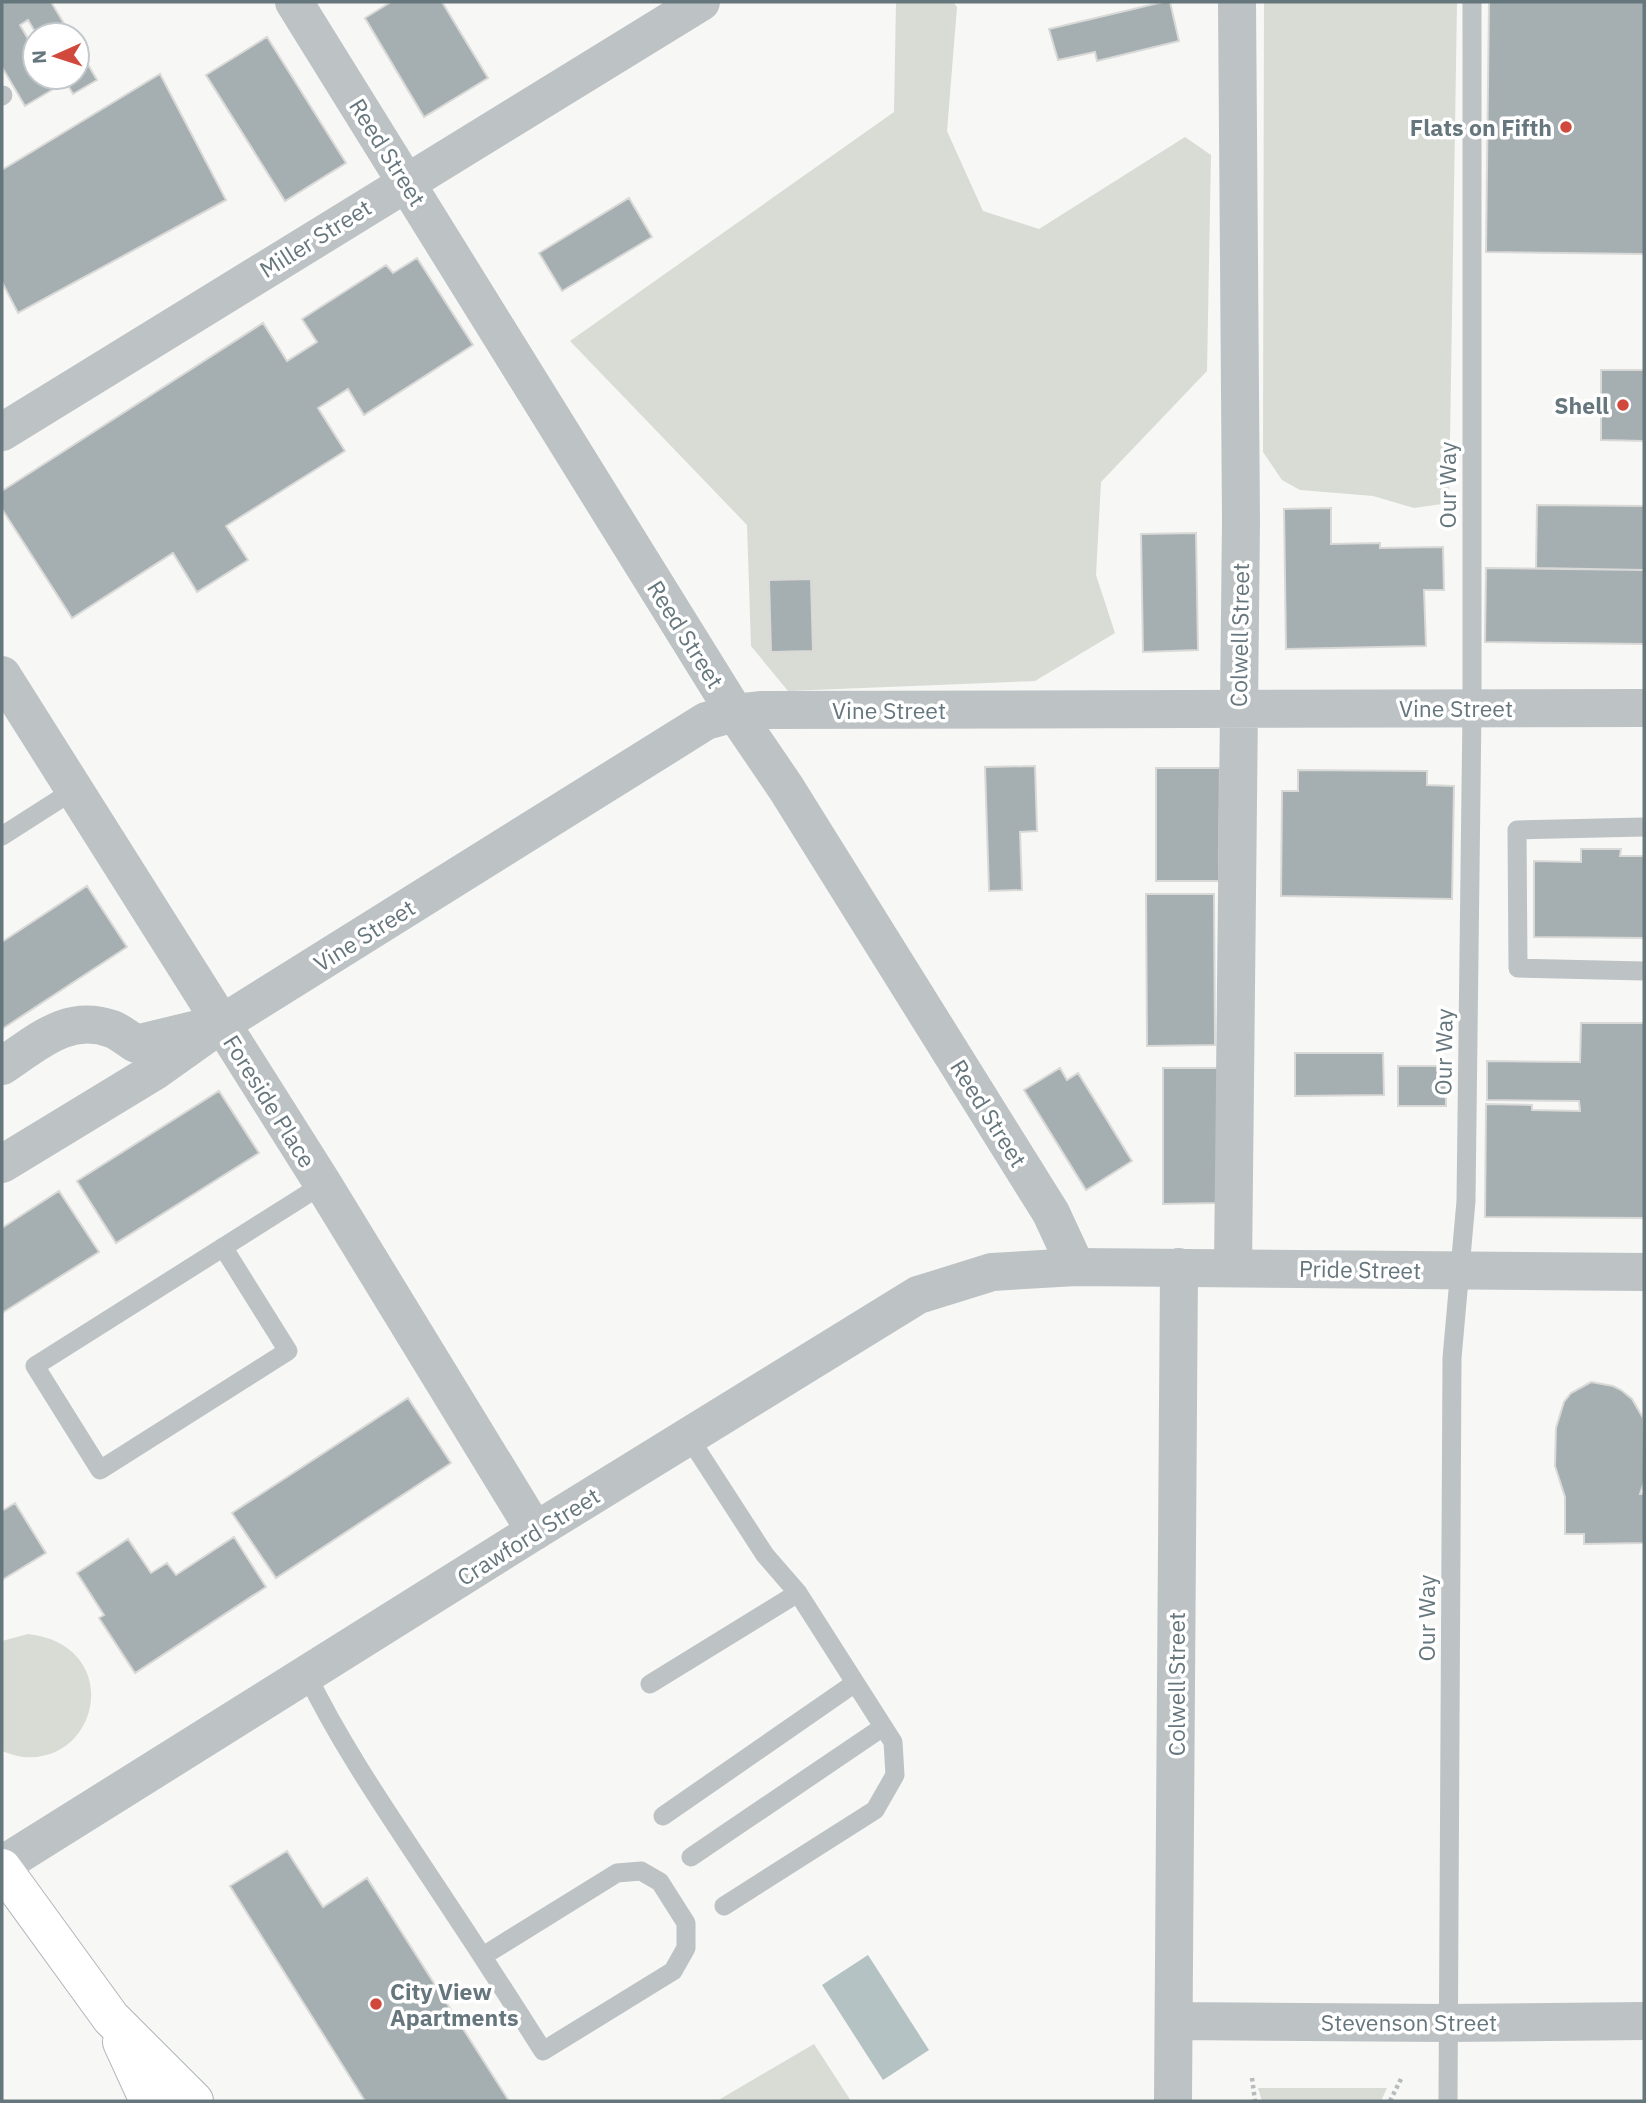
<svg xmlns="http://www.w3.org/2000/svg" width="1646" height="2103" font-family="'IBM Plex Sans',sans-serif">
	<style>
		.green { fill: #d8dcd5 }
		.water { fill: #b5c2c4 }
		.building { fill: #a5aeb1; stroke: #d9d9d7; stroke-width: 2 }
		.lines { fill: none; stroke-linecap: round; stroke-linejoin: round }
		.secondary-casing { stroke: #afb6b9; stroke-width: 40 }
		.path { stroke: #b7bbbd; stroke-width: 4.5; stroke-dasharray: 3.5 3.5; stroke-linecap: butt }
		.service { stroke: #bdc2c4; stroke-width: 19 }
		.minor { stroke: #bdc2c4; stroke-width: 38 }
		.tertiary { stroke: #bdc2c4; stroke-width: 38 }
		.secondary { stroke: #fff; stroke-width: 38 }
		.poi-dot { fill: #d0493c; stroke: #fff; stroke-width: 2.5 }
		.labels { text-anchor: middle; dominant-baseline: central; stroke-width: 7; stroke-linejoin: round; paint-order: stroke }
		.poi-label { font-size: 23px; font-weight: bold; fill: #66767d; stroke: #fff; text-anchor: end }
		.street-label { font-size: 23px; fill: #66767d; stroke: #fff }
	</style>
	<rect width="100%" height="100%" fill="#f7f7f5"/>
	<path class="green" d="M896,2h57l4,5 -10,124 36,80 56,18 146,-92 26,18 -4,216 -106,111 -5,93 19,58 -80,48 -247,10 -37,-45 -4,-121 -177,-184 324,-229z
		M1264,2h193l-8,501 -35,5 -41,-12 -73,-6 -18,-10 -19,-28z
		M28,1634c96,11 73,130 -5,123 -7,-1 -15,-4 -21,-6v-110z
		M814,2044l37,57h-134l5,-3z
		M1258,2088h129l-6,13h-119z"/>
	<path class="water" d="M868,1955l61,95 -46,30 -61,-95z"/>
	<path class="building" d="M2,2h49l20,33h-34l-9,-15 -8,5 15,26v26h16l6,10 -32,19 -23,-39z
		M391,2h51l46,76 -64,39 -59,-99z
		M1163,2h7l9,39 -82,20 -2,-9 -37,8 -9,-31z
		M1489,2h155v252l-158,-2z
		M267,37l79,126 -61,38 -79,-126z
		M77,46l20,34 -24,14 -10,-17h14z
		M160,74l66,126 -208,113 -16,-31v-112z
		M629,198l23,39 -90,54 -23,-38z
		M417,258l56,87 -109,70 -16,-26 -30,19 27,43 -119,75 22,34 -51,32 -24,-39 -101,65 -70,-109v-18l261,-168 24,38 30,-19 -15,-23 84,-54 7,8z
		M1601,370h43v71l-43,-1z
		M1537,505l107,1v64l-108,-2z
		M1331,508v36l49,-1v5l63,-1 1,43h-20l2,56 -140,3 -2,-140z
		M1196,533l2,117 -55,2 -2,-118z
		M1486,568l158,2v74l-159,-2z
		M811,579l2,72 -42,1 -2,-72z
		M1035,766l2,65 -17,1 2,58 -33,1 -4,-124z
		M1156,768h64l-1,113h-63z
		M1298,770l129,1v14l27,1 -2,113 -171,-3 1,-105h16z
		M1581,849h40l-1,7h24v82l-110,-1v-76l47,1z
		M87,886l40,61 -125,82v-87z
		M1146,894h68l1,151 -68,1z
		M1581,1023h63v195l-159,-1 1,-113 46,1v5l48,1 -1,-10 -92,-1v-39l93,1z
		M1295,1053h88l1,42 -89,1z
		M1398,1066h48v40h-48z
		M1060,1068l7,12 11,-7 54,88 -46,29 -62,-100z
		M1163,1068h55v135l-55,1z
		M219,1091l40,62 -143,90 -39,-62z
		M59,1191l40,61 -97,61v-85z
		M1591,1382l22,4 8,4 11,9 11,19 1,64 -4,12h4v49l-60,1v-10h-19v-37l-10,-31 1,-38 8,-26 7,-9z
		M408,1398l43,65 -175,115 -44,-65z
		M15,1503l31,50 -44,27v-69z
		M234,1537l32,50 -131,86 -36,-55 5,-3 -27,-42 51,-34 23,34 16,-10 9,12z
		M287,1851l36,56 44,-29 142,223h-144l-135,-215z"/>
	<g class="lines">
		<defs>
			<path id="secondary" d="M2,1868l109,150 83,83
				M122,2042l27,59"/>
		</defs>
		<use href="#secondary" class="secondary-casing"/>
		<path class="path" d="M1252,2078l3,23
			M1390,2101l11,-22"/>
		<path class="service" d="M2,96l1,-1
			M1644,827l-127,3 1,138 126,3
			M2,836l72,-46
			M223,1247l65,104 -188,119 -65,-104 263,-166 25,-16
			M688,1436l77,119 33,38 95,149 2,33 -20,35 -151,96
			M307,1675c35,72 81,138 125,205 38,57 75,114 111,171l130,-80 13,-23v-25l-26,-41 -19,-11 -24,2 -134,83
			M650,1684l148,-91
			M663,1816l192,-133
			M691,1857l192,-130
			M1448,2101l4,-743 14,-157 6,-493v-706"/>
		<path class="minor" d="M294,2l441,711 51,75 265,425 25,54
			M2,432l699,-430
			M2,675l321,509 212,347
			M2,1066c35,-23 65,-53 110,-37 8,3 16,10 24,15l66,-16
			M2,1164l153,-93 66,-47 485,-303 29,-8 27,-3 882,-2
			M1233,1268l8,-747 -4,-519
			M1174,2021l274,2 196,-2
			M1173,2101l6,-834"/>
		<path class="tertiary" d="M2,1865l533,-334 383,-236 74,-23 84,-5 568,5"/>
		<use href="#secondary" class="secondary"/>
	</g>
	<g class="poi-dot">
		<circle cx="1566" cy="127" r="7"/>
		<circle cx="1623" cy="405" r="7"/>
		<circle cx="376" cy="2004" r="7"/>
	</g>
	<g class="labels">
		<g class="poi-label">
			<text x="1552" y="127">Flats on Fifth</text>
			<text x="1609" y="405">Shell</text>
			<text x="390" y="1991" text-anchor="start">City View<tspan x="390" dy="26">Apartments</tspan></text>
		</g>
		<g class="street-label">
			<text transform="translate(388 152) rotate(58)">Reed Street</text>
			<text transform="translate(315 238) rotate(-32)">Miller Street</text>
			<text transform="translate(1447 485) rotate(-90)">Our Way</text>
			<text transform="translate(686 634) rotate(58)">Reed Street</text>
			<text transform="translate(1239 635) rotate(-89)">Colwell Street</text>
			<text x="1456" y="708">Vine Street</text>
			<text x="889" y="710">Vine Street</text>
			<text transform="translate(364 935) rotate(-32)">Vine Street</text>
			<text transform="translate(1443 1052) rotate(-89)">Our Way</text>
			<text transform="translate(270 1101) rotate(58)">Foreside Place</text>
			<text transform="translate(989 1113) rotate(58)">Reed Street</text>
			<text transform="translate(1360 1269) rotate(1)">Pride Street</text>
			<text transform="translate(528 1536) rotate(-32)">Crawford Street</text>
			<text transform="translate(1426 1618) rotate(-90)">Our Way</text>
			<text transform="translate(1176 1684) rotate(-90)">Colwell Street</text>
			<text x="1409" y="2022">Stevenson Street</text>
		</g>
	</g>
	<rect width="1646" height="2103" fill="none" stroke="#66767d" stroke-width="7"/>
	<g transform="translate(56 56) rotate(267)"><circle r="33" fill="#ffffff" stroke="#c2c8cb" stroke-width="2"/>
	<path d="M0-5L12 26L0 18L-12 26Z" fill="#d0493c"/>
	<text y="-10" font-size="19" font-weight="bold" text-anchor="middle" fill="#66767d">N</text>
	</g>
</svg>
